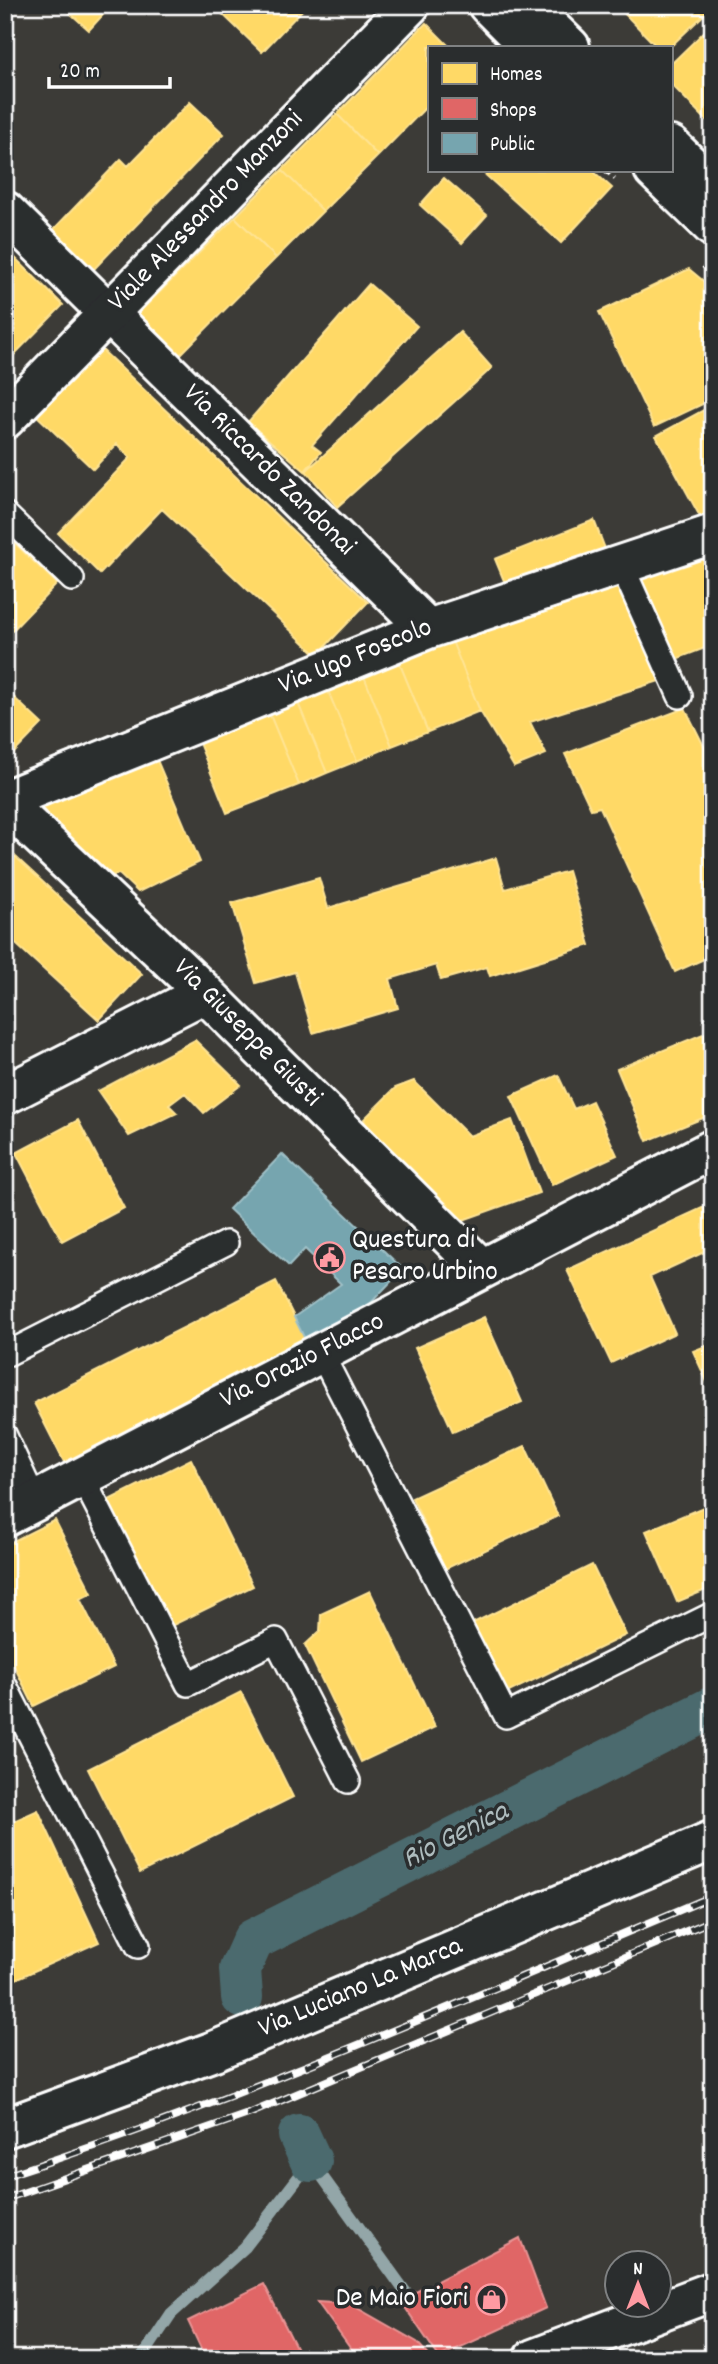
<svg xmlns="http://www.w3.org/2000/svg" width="718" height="2364" font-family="Dekko,sans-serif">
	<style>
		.homes { fill: #ffd966; stroke: #ffe494; stroke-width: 2 }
		.shops { fill: #e06666; stroke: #e99494; stroke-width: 2 }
		.public { fill: #76a5af; stroke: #9fc0c7; stroke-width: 2 }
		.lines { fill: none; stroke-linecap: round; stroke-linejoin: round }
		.stream { stroke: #93a6a8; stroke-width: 12 }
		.canal { stroke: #4b6a6e; stroke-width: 42 }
		.service-casing { stroke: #fff; stroke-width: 28 }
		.minor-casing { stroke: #fff; stroke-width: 44 }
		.tertiary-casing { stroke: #fff; stroke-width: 44 }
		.path { stroke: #fff; stroke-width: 4.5; stroke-dasharray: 7 5; stroke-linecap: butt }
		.service { stroke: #2a2d2e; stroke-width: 23 }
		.minor { stroke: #2a2d2e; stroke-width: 38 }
		.tertiary { stroke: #2a2d2e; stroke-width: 38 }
		.rail-casing { stroke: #fff; stroke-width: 8 }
		.rail { stroke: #2a2d2e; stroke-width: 5; stroke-dasharray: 16; stroke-linecap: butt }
		.labels { text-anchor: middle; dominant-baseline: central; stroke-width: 7; stroke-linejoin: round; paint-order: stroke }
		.street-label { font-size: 28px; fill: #fff; stroke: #2a2d2e }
		.poi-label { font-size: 28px; fill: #fff; stroke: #2a2d2e; text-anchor: start }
		.water-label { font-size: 30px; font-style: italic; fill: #aebcbe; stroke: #2a2d2e }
	</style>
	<rect width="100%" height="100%" fill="#3c3b37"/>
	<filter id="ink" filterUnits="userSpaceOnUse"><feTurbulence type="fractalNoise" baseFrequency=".0143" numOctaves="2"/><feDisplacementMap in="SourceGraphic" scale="14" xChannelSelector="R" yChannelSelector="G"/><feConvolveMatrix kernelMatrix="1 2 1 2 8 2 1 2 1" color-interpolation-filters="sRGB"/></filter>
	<g filter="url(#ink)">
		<path class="homes" d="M61,5h51l-23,25z
			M213,5h94l-45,47z
			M616,5h97v1l-43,41h-13z
			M426,23l24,24h-21v57l-51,52 -41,-42z
			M713,23v104l-42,-43v-20z
			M190,102l34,32 -131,136 -41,-39 69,-72 7,7z
			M337,114l41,42 -55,55 -41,-41z
			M282,170l41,41 -47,47 -41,-41z
			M480,170h112l20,18 -51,55z
			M444,178l43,37 -25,28 -42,-38z
			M235,217l41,41 -97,98 -42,-41z
			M5,248l58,57 -58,59z
			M689,269l24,20v110l-59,28 -55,-115z
			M369,284l48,42 -105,119 9,7 -16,19 -57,-49z
			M460,332l32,36 -155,139 -31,-36z
			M99,347l269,255 -51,53 -155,-146 -62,65 -42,-41 72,-75 -13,-14 -24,25 -58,-55z
			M713,405v114l-9,5 -48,-88z
			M594,520l13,34 -98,39 -14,-34z
			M5,534l52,50 -49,51 -3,-3z
			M713,552v93l-37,14 -44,-83z
			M621,579l38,102 -129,41 16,32 -32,13 -34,-56 -30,-75z
			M450,636l30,75 -52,21 -31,-75z
			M397,657l31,75 -36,14 -30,-75z
			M362,671l30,75 -35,15 -31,-75z
			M326,686l31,75 -30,12 -31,-75z
			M5,689l37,35 -37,38z
			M296,698l31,75 -28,12 -31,-75z
			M685,708l28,56v191l-38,17 -75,-165 -9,2 -26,-55z
			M268,710l31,75 -72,28 -30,-75z
			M154,753l46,109 -62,30 -19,-18 -20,4 -45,-44 -14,-34z
			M5,847l137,127 -43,46 -94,-86z
			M496,858l9,31 63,-18 22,74 -100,31 -3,-9 -46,13 -5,-15 -46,14 8,29 -85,25 -18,-61 -39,11 -24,-80 87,-25 9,30z
			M713,1030v84l-66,27 -30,-72z
			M195,1040l46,45 -37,28 -19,-20 -16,12 8,8 -48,23 -31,-45z
			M558,1075l16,34 18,-8 25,54 -65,30 -41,-89z
			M414,1081l55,55 43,-16 27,73 -79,28 -95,-98 -1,-4 31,-31z
			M78,1120l46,88 -62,33 -46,-88z
			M713,1203v45l-63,29 25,56 -64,30 -44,-93z
			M276,1281l31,62 -242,121 -31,-61z
			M484,1317l38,85 -69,30 -38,-84z
			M713,1343v52l-20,-44z
			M525,1446l33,70 -113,53 -33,-71z
			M191,1459l62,127 -92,45 -62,-126z
			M713,1503v84l-36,15 -31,-71z
			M55,1520l37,73 -12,6 34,68 -80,39 -29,-58v-103z
			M592,1565l34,70 -121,59 -34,-70z
			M370,1591l65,136 -74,35 -56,-117 15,-14 1,-17z
			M241,1692l52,105 -153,76 -52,-104z
			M5,1734l7,16 -7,3z
			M38,1810l61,132 -94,42v-159z"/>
		<path class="shops" d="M520,2238l26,70 -107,49 -39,-57z
			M264,2284l38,75h-96l-18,-38z
			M317,2302l33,2 67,38 15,17h-74z"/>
		<path class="public" d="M282,1154l121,115 -37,39 -59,35 -13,-26 47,-33 -36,-35 -16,17 -60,-57z"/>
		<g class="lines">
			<path class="stream" d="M141,2359l30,-45 74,-67 66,-86 96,133"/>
			<path class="canal" d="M242,1997l-2,-28 13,-29 460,-233
				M299,2135l12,26"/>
			<defs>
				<path id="service" d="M5,514l67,65
					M621,564l59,132
					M321,1353l185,363 207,-102
					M5,1355l221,-112
					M5,1436l30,65
					M82,1477l106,207 88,-44 72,141
					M5,1686l133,260"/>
				<path id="minor" d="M5,211l423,418
					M5,800l423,-171 285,-95
					M5,803l200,190 277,276
					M5,1095l200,-102
					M5,1517l708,-368
					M5,2128l209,-77 499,-211"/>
				<path id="tertiary" d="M488,5l42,42
					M527,5l43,42
					M671,146l42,41
					M654,170l59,57
					M5,419l405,-414
					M533,2359l180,-68"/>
			</defs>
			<use href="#service" class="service-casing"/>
			<use href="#minor" class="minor-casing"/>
			<use href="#tertiary" class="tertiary-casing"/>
			<path class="path" d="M605,170l10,9
				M703,266l10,9"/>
			<use href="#service" class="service"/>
			<use href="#minor" class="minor"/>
			<use href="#tertiary" class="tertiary"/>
			<defs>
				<path id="rail" d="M5,2176c242,-78 474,-182 708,-280
					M5,2199l246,-86 462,-193"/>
			</defs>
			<use href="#rail" class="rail-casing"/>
			<use href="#rail" class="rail"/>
		</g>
	</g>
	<defs>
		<symbol id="civic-ring" viewBox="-11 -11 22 22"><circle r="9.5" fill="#2a2d2e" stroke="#ff9aa2" stroke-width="1.5"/><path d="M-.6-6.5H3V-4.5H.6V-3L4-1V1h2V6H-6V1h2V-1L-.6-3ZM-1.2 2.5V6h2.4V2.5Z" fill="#ff9aa2"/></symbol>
		<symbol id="shop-ring" viewBox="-11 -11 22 22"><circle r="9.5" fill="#2a2d2e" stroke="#ff9aa2" stroke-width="1.5"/><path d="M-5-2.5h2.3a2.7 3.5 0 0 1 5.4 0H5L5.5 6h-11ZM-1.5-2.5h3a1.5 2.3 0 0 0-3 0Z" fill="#ff9aa2"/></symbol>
	</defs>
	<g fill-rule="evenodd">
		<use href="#civic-ring" x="312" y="1240" width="35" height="35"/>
		<use href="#shop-ring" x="474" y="2282" width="35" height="35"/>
	</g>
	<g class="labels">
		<g class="street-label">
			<text transform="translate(207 212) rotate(-46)">Viale Alessandro Manzoni</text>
			<text transform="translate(268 471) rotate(45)">Via Riccardo Zandonai</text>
			<text transform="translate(356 658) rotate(-22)">Via Ugo Foscolo</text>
			<text transform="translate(246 1034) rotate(45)">Via Giuseppe Giusti</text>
			<text transform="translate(303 1362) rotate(-27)">Via Orazio Flacco</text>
			<text transform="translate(361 1989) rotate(-23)">Via Luciano La Marca</text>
		</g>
		<g class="poi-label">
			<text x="352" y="1242">Questura di<tspan x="352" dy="32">Pesaro Urbino</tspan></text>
			<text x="468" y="2300" text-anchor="end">De Maio Fiori</text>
		</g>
		<g class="water-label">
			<text transform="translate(456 1837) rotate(-27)">Rio Genica</text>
		</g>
	</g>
	<rect width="718" height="2364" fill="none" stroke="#2a2d2e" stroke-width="28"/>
	<rect x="14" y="14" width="690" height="2336" fill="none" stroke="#fff" stroke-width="2.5" filter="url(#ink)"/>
	<rect x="428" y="46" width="245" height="126" fill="#2a2d2e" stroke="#7f8182" stroke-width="2"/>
	<rect x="442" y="63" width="35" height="21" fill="#ffd966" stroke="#7f8182" stroke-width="2"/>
	<text x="490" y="80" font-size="21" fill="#ffffff">Homes</text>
	<rect x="442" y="98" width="35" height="21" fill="#e06666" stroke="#7f8182" stroke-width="2"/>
	<text x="490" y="116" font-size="21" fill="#ffffff">Shops</text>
	<rect x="442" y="133" width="35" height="21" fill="#76a5af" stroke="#7f8182" stroke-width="2"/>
	<text x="490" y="150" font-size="21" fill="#ffffff">Public</text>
	<g transform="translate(638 2284)"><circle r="33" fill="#2a2d2e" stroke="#7f8182" stroke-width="2"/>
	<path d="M0-5L12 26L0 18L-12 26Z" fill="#ff9aa2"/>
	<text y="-10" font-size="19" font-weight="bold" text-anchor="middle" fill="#ffffff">N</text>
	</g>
	<path d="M49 77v10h121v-10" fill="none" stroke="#ffffff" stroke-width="3.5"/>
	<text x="60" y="77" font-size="21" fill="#ffffff" stroke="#2a2d2e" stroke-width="5" paint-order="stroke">20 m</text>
</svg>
